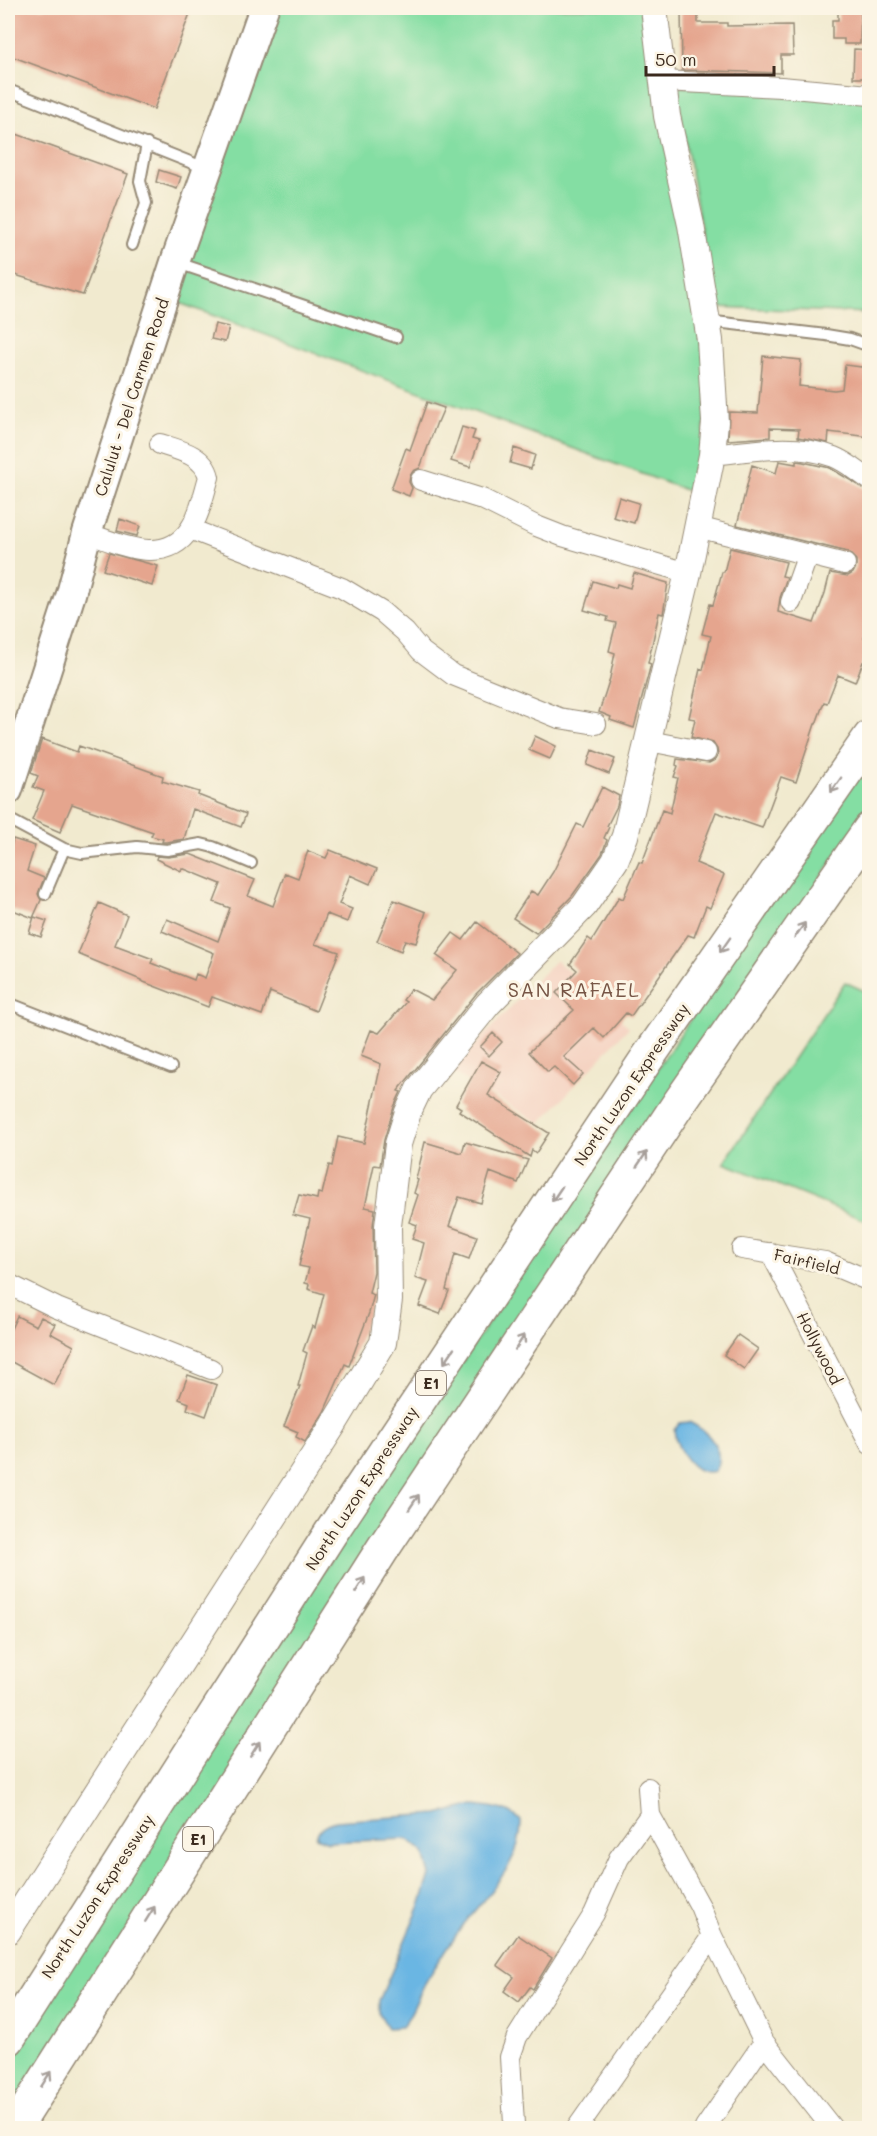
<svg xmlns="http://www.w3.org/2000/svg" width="877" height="2136" font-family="Mali,sans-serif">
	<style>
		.built { fill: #f5d3c2 }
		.green { fill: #84dea3; stroke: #608460; stroke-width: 1.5 }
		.water { fill: #6ab6e3; stroke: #527080; stroke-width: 1.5 }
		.building { fill: #e5a58e }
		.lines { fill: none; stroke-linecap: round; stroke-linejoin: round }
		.service-casing { stroke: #968a76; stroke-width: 14 }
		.minor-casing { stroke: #968a76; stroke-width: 22 }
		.tertiary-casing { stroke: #968a76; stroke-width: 28 }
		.secondary-casing { stroke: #968a76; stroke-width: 32 }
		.motorway-casing { stroke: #968a76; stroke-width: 36 }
		.service { stroke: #fff; stroke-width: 10 }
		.minor { stroke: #fff; stroke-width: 20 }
		.tertiary { stroke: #fff; stroke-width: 26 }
		.secondary { stroke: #fff; stroke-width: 28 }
		.motorway { stroke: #fff; stroke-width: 33 }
		.oneway { stroke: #a79f9a }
		.labels { text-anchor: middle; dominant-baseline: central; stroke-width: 6; stroke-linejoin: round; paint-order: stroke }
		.shield { fill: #fcf5e5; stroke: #75675a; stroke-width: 1.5 }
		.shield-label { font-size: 15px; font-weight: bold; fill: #3b2a1e }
		.street-label { font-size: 16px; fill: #3b2a1e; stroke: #fcf5e5 }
		.quarter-label { font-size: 20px; letter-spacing: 1.5px; fill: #765545; stroke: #fcf5e5 }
	</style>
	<rect width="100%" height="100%" fill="#fcf5e5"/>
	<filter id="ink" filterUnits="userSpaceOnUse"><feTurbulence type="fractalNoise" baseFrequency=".0167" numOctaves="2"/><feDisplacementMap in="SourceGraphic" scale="12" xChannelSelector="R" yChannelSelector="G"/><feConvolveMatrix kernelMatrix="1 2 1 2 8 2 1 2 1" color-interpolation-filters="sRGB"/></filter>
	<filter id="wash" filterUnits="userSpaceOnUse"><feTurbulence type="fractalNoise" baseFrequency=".008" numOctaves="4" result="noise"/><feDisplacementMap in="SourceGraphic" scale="24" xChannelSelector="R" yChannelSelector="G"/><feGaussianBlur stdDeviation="1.35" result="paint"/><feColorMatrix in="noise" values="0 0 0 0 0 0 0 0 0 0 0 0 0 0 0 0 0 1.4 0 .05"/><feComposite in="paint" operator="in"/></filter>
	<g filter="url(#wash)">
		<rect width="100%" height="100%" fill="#f1eacf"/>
		<path class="built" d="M556,960l73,67 -89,96 -90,-52z"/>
		<path class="green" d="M270,8h372l66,372 -9,115 -525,-194z
			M676,87l193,1v225l-154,-6z
			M869,751v54l-861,1317v-69l68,-111z
			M845,982l24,11v229l-145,-59z"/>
		<path class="water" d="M689,1422c19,9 37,28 26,49 -22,7 -39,-23 -41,-41l6,-7z
			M474,1805c18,2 34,3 47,16 1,43 -34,72 -57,103 -13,17 -24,36 -36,54 -10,16 -14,34 -26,49l-14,1 -9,-15v-12l42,-98 9,-28 -6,-22 -16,-14 -80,3 -12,-5c3,-10 9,-13 20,-16l102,-7z"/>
		<g id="blocks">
			<path class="building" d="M8,8h184l-38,101 -146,-54z
				M681,8h17v15h29v3l65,-1 1,30h-12v18l-99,-3z
				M838,8h23l-1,36h-16v-5h-12v-19h6z
				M854,49l16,1v28h-17z
				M8,131l120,43 -45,121 -75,-22z
				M159,170l22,7 -4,12 -21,-7z
				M215,324l14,3 -4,15 -14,-3z
				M763,356l38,4 -2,26 35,4 8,-1 3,-24 25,3v69l-41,-5 -1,11 -30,-6 1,-8 -29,-1v9l-42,3 1,-28 29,1z
				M427,402l17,6 -6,14h-1l-17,46 -7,3 -3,5 -1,6 3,6 -3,8 -18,-7 15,-41 4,2z
				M462,427l13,4 -3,8 7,2 -9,26 -19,-6z
				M514,448l21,7 -4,14 -21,-6z
				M779,461l17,3v-3l7,1 27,6 40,24v131l-6,15 6,2v15l-4,9 -3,-2 -8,20 -17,-7 -11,28 -3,-1 -8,22h-1l-19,58 -15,-5 -19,51 -46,-16 -20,51 28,12 -14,33 -4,-2 -12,31 -6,-2 -57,81 -5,-3 -22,25 -10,-10 -30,29 19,17 -10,11 -19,-18 -6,5 -19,-20 45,-42 -18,-17 21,-23 -7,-6 18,-26 4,3 27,-44 4,2 16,-37 3,1 20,-53 8,3 8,-35 -4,-1 4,-11 -2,-1 1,-6 32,4 6,-3 3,-5 -1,-6 -4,-6 -22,-6 4,-18 -6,-1 11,-49 3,1 8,-34 -9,-2 8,-30 3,1 9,-33h2l6,-24 56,14 -4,14 5,1 -7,21 -2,14 36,11 11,-30 5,-20 18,3 5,-3 3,-6v-7l-8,-8 -111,-27 15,-60 24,8z
				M619,497l20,6 -5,20 -21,-6z
				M120,519l20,7 -3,10 -20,-5z
				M109,553l49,13 -6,20 -49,-16z
				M634,573l34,10 -5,31 -4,-1 -11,50 3,1 -17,64 -24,-8 1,-3 -12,-5 11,-34 5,-25 -6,-2 7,-28 -9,-2 1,-4 -24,-7 9,-29 23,7 1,-4 13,4z
				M535,736l21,10 -6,13 -21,-9z
				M42,739l35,13 2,-6 84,30 -1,5 37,11 -1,3 48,19 -5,13 -48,-18 -9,30 -17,3h-5l1,-3 -12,-3 2,-4 -81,-28 -12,28 -28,-12 12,-29 -11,-4 5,-11 -7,-3z
				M592,750l23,9 -6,15 -22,-9z
				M602,787l17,9 -2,10 -10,20 2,1 -5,11 3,2 -5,14 -30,42 -36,37 -23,-15 18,-27 7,4 15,-23 24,-48 6,3z
				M13,839l22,7 -8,25 17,7 -6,16 3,6 -8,18 -25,-10v-57h2z
				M330,850l47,19 -7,15 -20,-9 -11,29 13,5 -5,13 -20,-8 -12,30 24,8 -23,59 -46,-19 -8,23 -50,-18 -4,10 -67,-26v-1l-63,-26 21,-51 28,12 -12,30 38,14 -2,4 43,17 2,-6 9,4 9,-25 -52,-22 5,-12 51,22 12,-33 -16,-6 7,-18 -39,-16 -1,3 -25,-12 1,-3 11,1 22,-3 65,26 -7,16 25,10 12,-33 13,5 10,-27 18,7z
				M394,900l32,12 -10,31 -11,-3 -4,11 -24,-10z
				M34,917l13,4 -6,16 -12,-4z
				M477,922l40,31 -41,41 -78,97 3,1 -7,15 -10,33 -4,26 -6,-1 -9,42 10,2 -2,17 1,46 -5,21 5,2 -5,18 -20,53 -4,-2 -21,48 -19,30 -9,-5 2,-5 -14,-6 16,-40h-2l9,-33 -4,-2 9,-25 3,2 9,-34 -16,-5 1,-5 -4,-1 4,-15 -10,-2 11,-47 -17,-4 6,-20 18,4 1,-6 4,1 7,-29 3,1 6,-29 26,6 17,-79 -20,-8 10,-26 8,3 27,-31 -3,-2 8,-11 21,11 25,-30 -21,-15 17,-22 10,7z
				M493,1033l9,9 -13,14 -9,-9z
				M481,1061l20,11 -13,23 61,38 -13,20 -4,-3 -2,7 -71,-46 2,-3 -5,-3z
				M425,1142l37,11 3,-11 63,18 -10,23 -28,-11 -9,31 -22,-6 -10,29 28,10 -8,23 -14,-5 -9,36 3,1 -9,23 -21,-8 9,-24 -13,-4 9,-35 -12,-4 5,-14 -8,-3 9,-27 -4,-2 4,-13 -2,-1z
				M17,1316l19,10 5,-9 14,7 -5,9 24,13 -20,39 -46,-25v-25z
				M738,1335l20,14 -14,20 -20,-14z
				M188,1375l29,10 -11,31 -19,-7 2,-6 -10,-4z
				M518,1935l34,23 -19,31 -3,-2 -11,15 -15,-11 10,-14 -17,-12z"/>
		</g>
	</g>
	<g filter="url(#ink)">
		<use href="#blocks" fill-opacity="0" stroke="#968a76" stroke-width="1.5"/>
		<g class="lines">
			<defs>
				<path id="service" d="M8,90l197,78
					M132,245l14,-42 -6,-22 7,-37
					M175,262l221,75
					M707,321l119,14 24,4 14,5
					M8,819l56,30 18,4 55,-6 30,3 34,-6 12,3 38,16
					M45,894l19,-45
					M8,1003l163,64"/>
				<path id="minor" d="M663,81l118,6 89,8
					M712,455c40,-4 83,-13 122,2 13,5 24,15 36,23
					M421,480l61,19 52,26 28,11 126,37
					M697,527l148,37
					M190,529l152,59 40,24 23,20 16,19 32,24 106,43 37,6
					M87,533c33,11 78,34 103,-4 10,-14 14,-36 19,-52 -5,-22 -30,-27 -49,-33
					M791,602l17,-48
					M649,741l57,11
					M742,1249l83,13 45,19
					M771,1253l99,191
					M8,1284l49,24 154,61
					M648,1788l2,27 50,91 12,30 52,106 68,86
					M514,2124l-4,-67 7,-20 77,-123 25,-56 31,-43
					M577,2128l135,-192
					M705,2128l59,-86"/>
				<path id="tertiary" d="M8,1931l324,-504 51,-84 6,-43 -1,-74 10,-82 10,-32 11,-23 69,-85 96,-98 31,-45 10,-25 63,-263 24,-118 3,-33 -5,-82 -19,-115 -24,-109 -13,-108"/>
				<path id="secondary" d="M8,790l63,-196 16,-61 88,-271 89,-254"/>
				<path id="motorway" d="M8,2039l322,-505 316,-474 224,-323
					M15,2128l367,-578 297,-447 191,-274"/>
			</defs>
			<use href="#service" class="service-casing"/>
			<use href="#minor" class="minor-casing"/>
			<use href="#tertiary" class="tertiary-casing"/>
			<use href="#secondary" class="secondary-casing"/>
			<use href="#motorway" class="motorway-casing"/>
			<use href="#service" class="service"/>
			<use href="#minor" class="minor"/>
			<use href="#tertiary" class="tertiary"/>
			<use href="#secondary" class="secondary"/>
			<use href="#motorway" class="motorway"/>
		</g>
		<defs><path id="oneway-shaft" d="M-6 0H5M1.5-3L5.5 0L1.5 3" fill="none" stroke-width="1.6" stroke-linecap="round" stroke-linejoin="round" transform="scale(1.5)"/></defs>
		<g class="oneway">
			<use href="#oneway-shaft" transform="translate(836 785) rotate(125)"/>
			<use href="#oneway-shaft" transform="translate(800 930) rotate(-55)"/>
			<use href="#oneway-shaft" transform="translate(725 945) rotate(125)"/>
			<use href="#oneway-shaft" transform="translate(642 1159) rotate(-56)"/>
			<use href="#oneway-shaft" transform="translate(557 1194) rotate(124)"/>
			<use href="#oneway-shaft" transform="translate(520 1342) rotate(-57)"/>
			<use href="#oneway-shaft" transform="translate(449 1356) rotate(124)"/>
			<use href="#oneway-shaft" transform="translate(414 1502) rotate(-56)"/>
			<use href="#oneway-shaft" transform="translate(360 1585) rotate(-58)"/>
			<use href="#oneway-shaft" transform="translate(255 1749) rotate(-58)"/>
			<use href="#oneway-shaft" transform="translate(150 1914) rotate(-58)"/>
			<use href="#oneway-shaft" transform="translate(46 2079) rotate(-58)"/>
		</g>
	</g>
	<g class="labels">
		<g class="shield">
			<rect x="416" y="1371" width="30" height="24" rx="4.5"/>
			<rect x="183" y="1827" width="30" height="24" rx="4.5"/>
		</g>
		<g class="shield-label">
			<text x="431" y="1383">E1</text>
			<text x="198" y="1839">E1</text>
		</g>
		<g class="street-label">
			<text transform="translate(131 397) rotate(-72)">Calulut - Del Carmen Road</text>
			<text transform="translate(631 1084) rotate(-56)">North Luzon Expressway</text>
			<text transform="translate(807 1261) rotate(13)">Fairfield</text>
			<text transform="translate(820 1348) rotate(63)">Hollywood</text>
			<text transform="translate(361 1488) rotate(-57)">North Luzon Expressway</text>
			<text transform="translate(97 1896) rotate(-57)">North Luzon Expressway</text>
		</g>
		<g class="quarter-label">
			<text x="574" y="989">SAN RAFAEL</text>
		</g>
	</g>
	<rect width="877" height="2136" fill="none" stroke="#fcf5e5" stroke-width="30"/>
	<path d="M646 66v9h128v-9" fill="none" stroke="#3b2a1e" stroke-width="3"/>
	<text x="655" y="66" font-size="18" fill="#3b2a1e" stroke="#fcf5e5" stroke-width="4.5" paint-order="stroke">50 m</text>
</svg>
